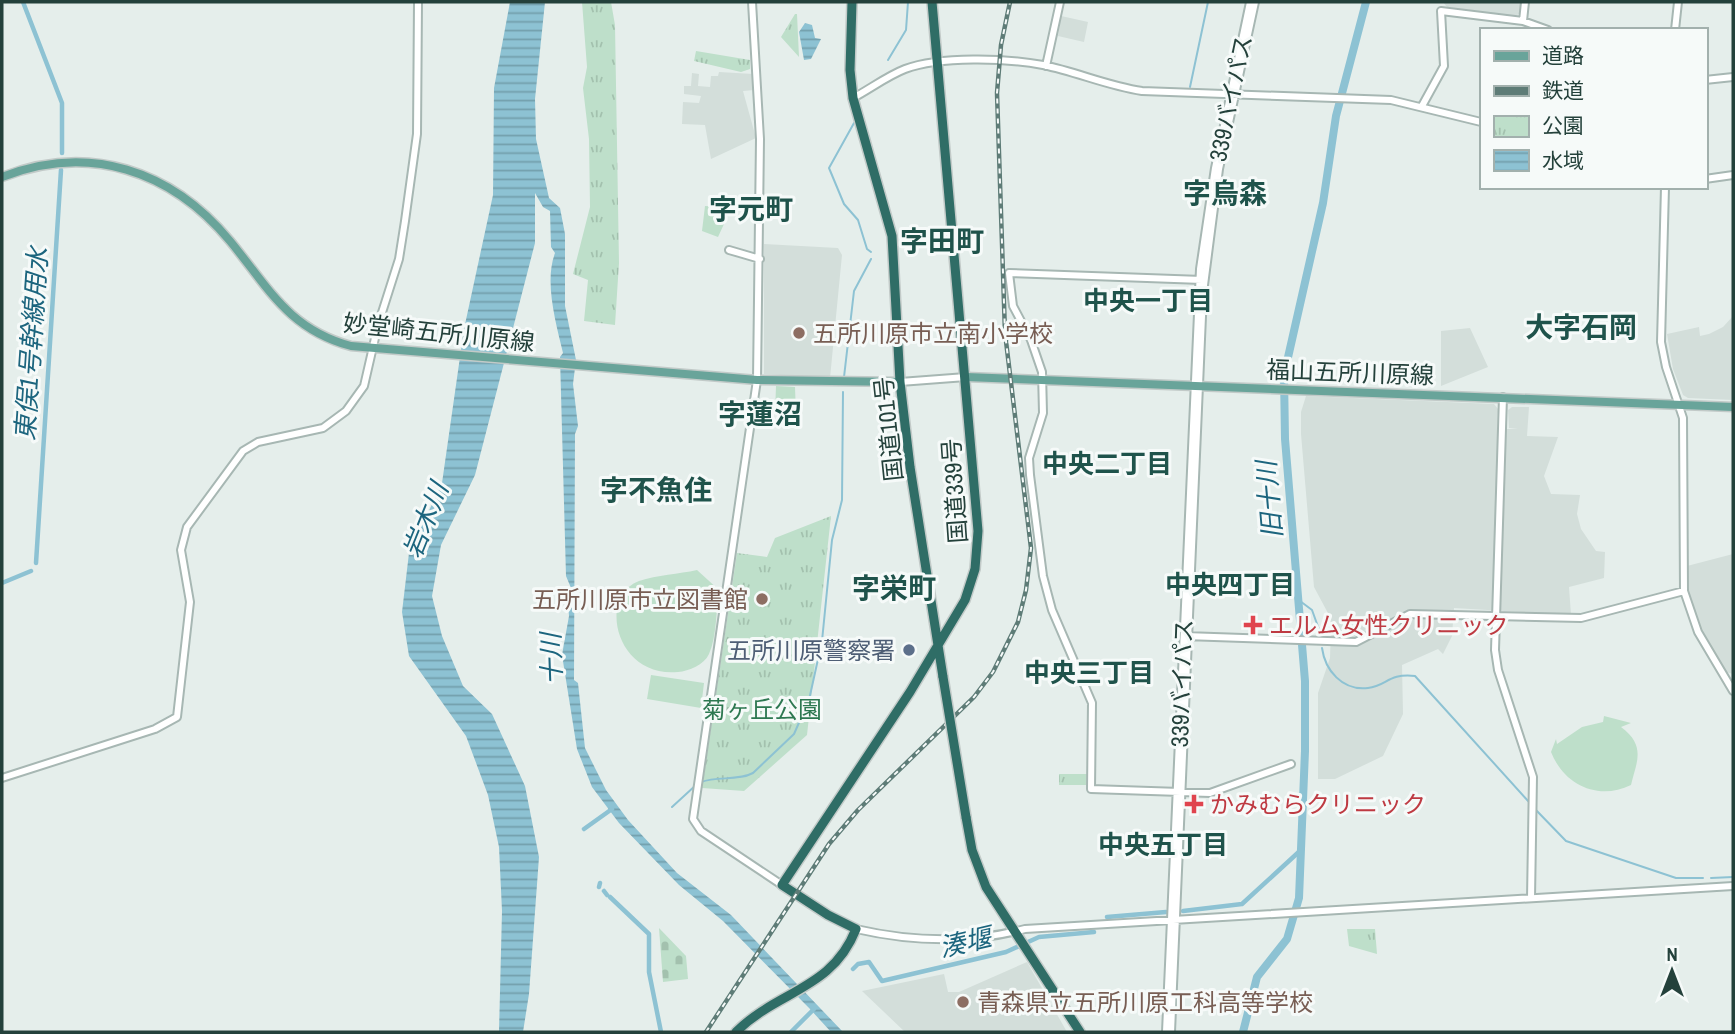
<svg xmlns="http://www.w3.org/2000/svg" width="1735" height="1034" font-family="'Archivo Narrow','Noto Sans JP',sans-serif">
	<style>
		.built { fill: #d3deda }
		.cemetery { fill: url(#cemetery-stones) }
		.park { fill: url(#park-tufts) }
		.pitch { fill: #bedfca }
		.water { fill: url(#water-rules) }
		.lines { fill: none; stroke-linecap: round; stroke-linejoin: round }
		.stream { stroke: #8dc2d3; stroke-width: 2 }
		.canal { stroke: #8dc2d3; stroke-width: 4.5 }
		.river { stroke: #8dc2d3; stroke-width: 8 }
		.minor-casing { stroke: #a7b7b3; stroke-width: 10 }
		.major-casing { stroke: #c2cac8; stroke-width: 11 }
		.highway-casing { stroke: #c2cac8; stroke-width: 12 }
		.minor { stroke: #fff; stroke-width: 6 }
		.major { stroke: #69a49a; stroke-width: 8 }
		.highway { stroke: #2f6d66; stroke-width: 9 }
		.rail-casing { stroke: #5e7c77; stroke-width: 4.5 }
		.rail { stroke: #f6faf9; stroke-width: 2; stroke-dasharray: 5; stroke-linecap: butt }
		.highway-bridge-casing { stroke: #c2cac8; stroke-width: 12; stroke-linecap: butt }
		.highway-bridge { stroke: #2f6d66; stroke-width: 9 }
		.education-dot { fill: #8d6e63; stroke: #f6faf9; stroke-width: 2.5 }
		.health-dot { fill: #e0444e; stroke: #f6faf9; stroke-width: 2.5 }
		.service-dot { fill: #5c6f8a; stroke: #f6faf9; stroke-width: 2.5 }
		.labels { text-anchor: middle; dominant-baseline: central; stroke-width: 6; stroke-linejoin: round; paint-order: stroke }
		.street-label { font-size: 24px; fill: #24413b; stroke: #f6faf9 }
		.education-label { font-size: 24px; fill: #785e54; stroke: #f6faf9; text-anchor: start }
		.health-label { font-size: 24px; fill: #be3a42; stroke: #f6faf9; text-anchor: start }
		.service-label { font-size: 24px; fill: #4e5e75; stroke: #f6faf9; text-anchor: end }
		.park-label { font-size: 24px; fill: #2d7851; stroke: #f6faf9 }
		.neighbourhood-label { font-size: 26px; font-weight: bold; fill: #1f534b; stroke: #f6faf9 }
		.water-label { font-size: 26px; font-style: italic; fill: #1c657e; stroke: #f6faf9 }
		.quarter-label { font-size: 28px; font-weight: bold; fill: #1f534b; stroke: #f6faf9 }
	</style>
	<defs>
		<pattern id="cemetery-stones" width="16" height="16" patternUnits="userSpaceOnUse" patternTransform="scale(1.75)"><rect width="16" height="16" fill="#bedfca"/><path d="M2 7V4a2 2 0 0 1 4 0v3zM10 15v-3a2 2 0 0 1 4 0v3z" fill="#a3c1ae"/></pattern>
		<pattern id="park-tufts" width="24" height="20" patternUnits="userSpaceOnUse" patternTransform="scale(1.75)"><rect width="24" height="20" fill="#bedfca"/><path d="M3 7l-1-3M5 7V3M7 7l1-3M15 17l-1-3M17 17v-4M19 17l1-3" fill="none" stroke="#a3c1ae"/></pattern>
		<pattern id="water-rules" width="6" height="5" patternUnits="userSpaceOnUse" patternTransform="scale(1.75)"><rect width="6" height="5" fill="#8dc2d3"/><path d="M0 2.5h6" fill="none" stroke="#739fac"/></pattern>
	</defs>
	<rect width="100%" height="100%" fill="#e5eeeb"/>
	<path class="built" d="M1443,2h78l-1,11 -4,3 -69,-9z
		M1061,16l27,6 -4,20 -26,-6z
		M719,72l34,2 1,16 -11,1 13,47 -45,21 -6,-34 -23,-1 1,-22 16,1 2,-7 -17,-2v-8h7l1,-13 7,1 -1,12 12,1 1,-11h7z
		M764,244l74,4 4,7 -12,123 -66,-4z
		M1733,316v84l-45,-2 -5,-3 -10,-26 -6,-35 32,-7 1,9 9,-2 14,-7z
		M1470,328l18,39 -47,19v-55z
		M1306,396l188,8 4,5 -1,20h21l-9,-1 -1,-18 4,-3h17l-2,29 31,1 -14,39 7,18 29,1 -3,19 4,15 15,22 9,1 -1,26 -35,9 2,28 -117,-7 -2,28 -9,18 -5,-5 -36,16 1,49 -20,42 -48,23h-17v-86l12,-35 1,-32 -2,-11 -15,-28 -13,-153v-22z
		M1733,554v120l-7,-2 -30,-51 -6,-17 -3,-38z
		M1027,962l40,70h-162l-43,-41 82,-17 4,18h11z"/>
	<path class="cemetery" d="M659,928l27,28 2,23 -25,3z"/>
	<path class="park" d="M582,2h29l4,23 4,238 -4,62 -31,-4 4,-41 -15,-6 17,-67 -1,-68 -6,-51 4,-21z
		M795,14h2l2,43 -18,-20z
		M696,51l54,9v9l-9,3 -47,-11z
		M776,386l19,1 1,27 -21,-1z
		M831,516l-24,219 -63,56 -42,-3 35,-235 30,4 8,-19z
		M1059,774h28l-1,11h-27z
		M1347,929h28l2,25 -28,-8z"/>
	<path class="pitch" d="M705,206l18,1 7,4 -12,26 -16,-6z
		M697,570l22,20c-3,20 -2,46 -10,64 -5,11 -20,17 -31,18 -62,6 -81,-75 -39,-91 18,-6 40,-7 58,-11z
		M651,675l53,8 -3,25 -54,-9z
		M1604,716l27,7 -10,4c26,19 15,36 10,58 -33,16 -67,0 -80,-33l5,-13 1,5 25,-17 21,-5z"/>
	<path class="water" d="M510,2h35l-10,97 1,40 13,59 11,10 5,26v72l11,54 -3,24 5,42 -3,8 -1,246 4,3 7,65 21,42 22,30 49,53 54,42 112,117h-12l-21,-23 -87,-88 -44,-36 -60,-62 -27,-36 -15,-38 -15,-94 7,-39 -2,-23 4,-5 -5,-12 -6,-219 3,-4c-7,-30 -19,-71 -8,-100l-4,-6 -1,-36 -7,-4 -8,-14v50l-60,232 -34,70 -9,51 10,40 21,50 29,28 33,72 14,71 -10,137 -6,38h-24l3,-121 -3,-64 -11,-52 -22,-59 -57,-80 -7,-44 7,-59 33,-70 22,-154 29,-134 1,-107z
		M805,23l7,2 3,13 6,1 -10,20 -7,1 -5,-28z"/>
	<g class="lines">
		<path class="stream" d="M888,60l18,-30 2,-28
			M1190,87l18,-85
			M854,123l-25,45 15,36 14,16 9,29 4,3
			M844,377l10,-86 17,-32
			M1300,601l12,9 9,25
			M1322,648c3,22 20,43 46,40 19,-2 20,-15 47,-12l114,126
			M701,782c17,-6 37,-1 52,-9l41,-39 15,-34 13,-59 10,-101 10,-40 1,-108
			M672,807l24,-22
			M1535,809l31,32 110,37h27
			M1711,878l22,-1"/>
		<path class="canal" d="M23,2l39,101v50
			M36,563l25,-393
			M2,583l29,-12
			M584,829l28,-20
			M599,887l1,-4
			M604,891l3,4
			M610,897l39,37v38l12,60
			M1183,911l59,-7 60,-55
			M1107,917l59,-5
			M853,969l5,-5 11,-2 13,19 124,-29 33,-15 55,-5
			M791,1032l23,-23"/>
		<path class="river" d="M1243,1032l14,-55 30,-38 12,-41 6,-147v-70l-20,-242 -1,-64 39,-172 13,-87 30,-114"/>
		<defs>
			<path id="minor" d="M752,2l8,137 -3,241 -64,439 8,12 81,54
				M1523,21l2,-19
				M1675,30l3,-28
				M1046,66l14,-64
				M1705,80l28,-3
				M853,98c17,-9 34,-22 52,-29 35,-13 101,-11 138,-4 34,7 65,21 99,26l249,9 90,22
				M1422,106l22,-40 -3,-55 82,10 25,9
				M1705,179l28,-4
				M1665,187l-4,155 5,25 17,51 1,173 14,41 35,59
				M729,250l31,9
				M1202,280l-193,-7 4,33 18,34 11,32 1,41 -14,45 1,17 13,101 9,34 40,93 -1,86 119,4 81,-29
				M900,382l66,-5
				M1503,397l-8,253 3,20 35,107 -2,121
				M1185,636l171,6 54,-28 171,4 103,-27
				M2,778l153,-49 22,-12 13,-115 -9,-52 6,-23 56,-76 15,-9 65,-14 23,-17 18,-25 14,-61 21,-66 6,-38 12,-87 1,-132
				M856,929c57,13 112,15 169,0l708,-43
				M1166,1032l34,-763 15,-101 35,-166
				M1171,1032l32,-739 16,-124 36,-167"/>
			<path id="major" d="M2,177c87,-34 169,-7 228,64 38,46 58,88 121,105l406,34 143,2
				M966,377l767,30"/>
			<path id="highway" d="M852,2l-2,68 3,28 39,138 8,146 10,85 33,210
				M966,817l6,33 14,37 94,145
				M736,1032c42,-42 96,-42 120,-103l-28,-14 -46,-30 128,-193 55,-92 10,-31 3,-38 -46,-529"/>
		</defs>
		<use href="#minor" class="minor-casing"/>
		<use href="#major" class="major-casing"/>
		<use href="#highway" class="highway-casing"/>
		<use href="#minor" class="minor"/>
		<use href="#major" class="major"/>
		<use href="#highway" class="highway"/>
		<defs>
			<path id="rail" d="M706,1032l123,-188 29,-34 116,-113 19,-25 25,-50 8,-32 5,-42 -26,-215 -8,-240 4,-48 9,-43"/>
		</defs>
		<use href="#rail" class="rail-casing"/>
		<use href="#rail" class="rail"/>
		<defs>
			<path id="highway-bridge" d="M943,677l23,140"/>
		</defs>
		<use href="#highway-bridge" class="highway-bridge-casing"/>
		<use href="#highway-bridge" class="highway-bridge"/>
	</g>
	<g class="education-dot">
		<circle cx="799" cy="333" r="7"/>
		<circle cx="762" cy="599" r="7"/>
		<circle cx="963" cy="1002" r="7"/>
	</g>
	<g class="health-dot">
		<path d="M1249.5 614.5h7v7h7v7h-7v7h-7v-7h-7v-7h7z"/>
		<path d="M1190.5 793.5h7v7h7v7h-7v7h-7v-7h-7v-7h7z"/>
	</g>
	<circle class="service-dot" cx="909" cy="650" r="7"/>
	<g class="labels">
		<g class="street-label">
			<text transform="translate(1230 98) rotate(-78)">339バイパス</text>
			<text transform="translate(439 332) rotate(6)">妙堂崎五所川原線</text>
			<text transform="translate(1350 372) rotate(2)">福山五所川原線</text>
			<text transform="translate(888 429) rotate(-96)">国道101号</text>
			<text transform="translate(954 491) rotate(-94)">国道339号</text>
			<text transform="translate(1181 683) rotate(-88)">339バイパス</text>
		</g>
		<g class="education-label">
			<text x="813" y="333">五所川原市立南小学校</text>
			<text x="748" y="599" text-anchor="end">五所川原市立図書館</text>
			<text x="977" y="1002">青森県立五所川原工科高等学校</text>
		</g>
		<g class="health-label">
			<text x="1269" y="625">エルム女性クリニック</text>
			<text x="1210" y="804">かみむらクリニック</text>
		</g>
		<g class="service-label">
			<text x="895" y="650">五所川原警察署</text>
		</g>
		<g class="park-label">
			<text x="762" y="709">菊ヶ丘公園</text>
		</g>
		<g class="neighbourhood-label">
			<text x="1148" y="300">中央一丁目</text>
			<text x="1107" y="463">中央二丁目</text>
			<text x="1230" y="584">中央四丁目</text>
			<text x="1089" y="672">中央三丁目</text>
			<text x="1163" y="844">中央五丁目</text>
		</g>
		<g class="water-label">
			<text transform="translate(31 344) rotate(-86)">東俣1号幹線用水</text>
			<text transform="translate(1269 500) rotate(-95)">旧十川</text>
			<text transform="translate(425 520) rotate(-68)">岩木川</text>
			<text transform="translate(551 659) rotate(-92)">十川</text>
			<text transform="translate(965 942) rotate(-13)">湊堰</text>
		</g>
		<g class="quarter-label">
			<text x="1225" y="193">字烏森</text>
			<text x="751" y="209">字元町</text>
			<text x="942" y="241">字田町</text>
			<text x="1581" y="327">大字石岡</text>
			<text x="760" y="414">字蓮沼</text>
			<text x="656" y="490">字不魚住</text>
			<text x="894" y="588">字栄町</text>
		</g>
	</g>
	<rect width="1735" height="1034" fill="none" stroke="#24413b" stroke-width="7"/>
	<rect x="1480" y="28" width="228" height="161" fill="#f6faf9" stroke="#a2b0ad" stroke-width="2"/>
	<rect x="1494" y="51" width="35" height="10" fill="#69a49a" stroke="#a2b0ad" stroke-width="2"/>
	<text x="1542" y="63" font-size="21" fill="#24413b">道路</text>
	<rect x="1494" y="86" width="35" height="10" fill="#5e7c77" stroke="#a2b0ad" stroke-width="2"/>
	<text x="1542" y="98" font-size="21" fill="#24413b">鉄道</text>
	<rect x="1494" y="116" width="35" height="21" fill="url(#park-tufts)" stroke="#a2b0ad" stroke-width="2"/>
	<text x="1542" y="133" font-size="21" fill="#24413b">公園</text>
	<rect x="1494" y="150" width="35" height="21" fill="url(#water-rules)" stroke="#a2b0ad" stroke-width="2"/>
	<text x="1542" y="168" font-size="21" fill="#24413b">水域</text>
	<g transform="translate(1672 971)" stroke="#f6faf9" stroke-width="5" paint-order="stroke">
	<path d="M0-5L12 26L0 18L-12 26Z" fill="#24413b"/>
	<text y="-10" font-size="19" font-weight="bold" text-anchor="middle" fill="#24413b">N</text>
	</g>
</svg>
